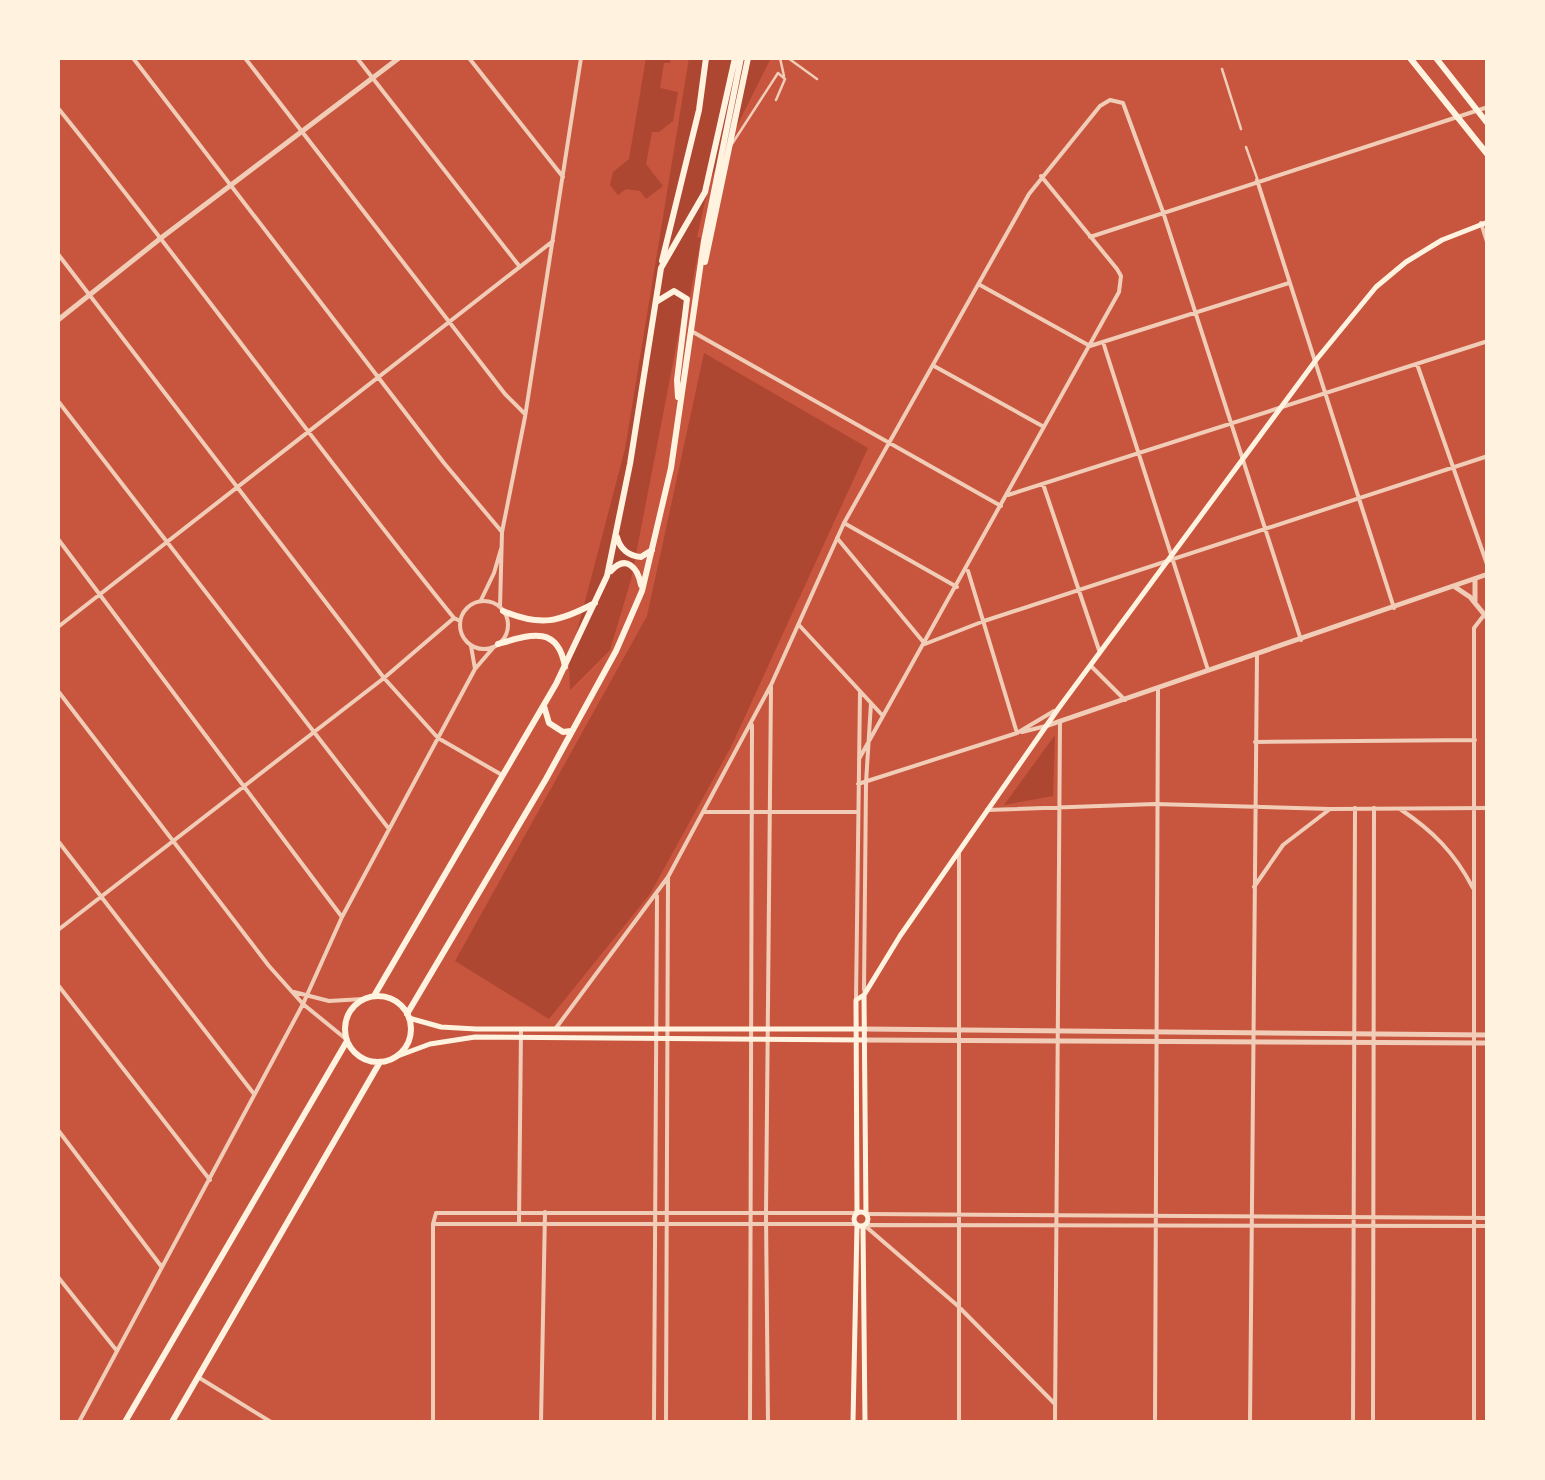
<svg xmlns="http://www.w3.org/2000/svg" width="1545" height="1480" font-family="'DejaVu Sans',sans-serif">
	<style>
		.green { fill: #ae4732 }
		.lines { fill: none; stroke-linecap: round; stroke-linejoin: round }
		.service { stroke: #f1ccb7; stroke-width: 2.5 }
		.minor { stroke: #f1ccb7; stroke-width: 4 }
		.tertiary { stroke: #f1ccb7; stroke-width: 5 }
		.secondary { stroke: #fff3e0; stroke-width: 5 }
		.primary { stroke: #fff3e0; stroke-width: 6 }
	</style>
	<rect width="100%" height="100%" fill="#c8553d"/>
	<path class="green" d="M646,58h25l-1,5h-6l-4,25 18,4 -5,29 -14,11h-7l-6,32 17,22 -17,13 -6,-8 -14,-2 -8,6 -8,-10 3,-13 16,-13z
		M689,58h82l-61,122 -13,57 4,1 -12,63h-4l-54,279 -21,70 -40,40 -1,-28 56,-213z
		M704,353l164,95 -137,299 -81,147 -101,125 -94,-58 192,-345z
		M1055,735l-2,61 -49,9z"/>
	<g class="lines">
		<path class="service" d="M780,58l4,18
			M788,58l29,21
			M1222,69l19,60
			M732,144l46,-71 7,6 -9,21
			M1246,147l11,31"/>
		<path class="minor" d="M133,58l311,405 58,69
			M245,58l260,336 20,20
			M357,58l163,209
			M469,58l94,119
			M58,108c135,167 260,342 396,510
			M1257,180l137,428
			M1481,223l7,22
			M1090,237l398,-130
			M58,254l326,424 54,60 64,37
			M980,285l110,61
			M693,332l308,174
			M1103,342l105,328
			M1090,346l199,-63
			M1417,364l71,203
			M934,366l110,61
			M58,401l331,428
			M1043,484l56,166
			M1008,495l480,-154
			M844,523l113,64
			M837,538l88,106 59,-23 504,-165
			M58,539l284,378
			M968,571l49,162
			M481,600l13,-27 7,-24
			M460 625a24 24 0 1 1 48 0a24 24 0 1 1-48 0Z
			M500,607l2,-75 23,-115 56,-359
			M799,625l84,91
			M58,627l495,-386
			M471,646l4,23
			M1092,667l33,33
			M58,691l211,275 34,38 43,35
			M1022,732l24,-6
			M1255,742l220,-2
			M859,759l260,-467 2,-16 -4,-7 -76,-93
			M858,784l159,-51 37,-22
			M1400,809c33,22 54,43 73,79
			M987,810l168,-6 175,5 158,-1
			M703,812h155
			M58,841l196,253
			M1254,887l29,-42 47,-36
			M58,930l326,-252 70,-60 6,3
			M58,985l152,195
			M864,990l2,-207 5,-80
			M294,992l35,9 34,-2
			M856,1000l4,-308
			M556,1028l112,-151 103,-192 73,-162 185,-329 71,-88 10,-6 13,3 40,109 138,428
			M58,1130l103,136
			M866,1214l622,4
			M519,1223l2,-194
			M435,1224h420
			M864,1225l94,81 96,97
			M865,1225l623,1
			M58,1277l59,74
			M198,1377l73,45
			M58,1421v1
			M79,1422l224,-418 39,-87 133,-248 18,-21
			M433,1422v-198l3,-11h419
			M541,1422l4,-210
			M654,1422l3,-526
			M666,1422l2,-545
			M750,1422l2,-697
			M768,1422l-2,-208 5,-527
			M959,1422v-568
			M1055,1422l5,-701
			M1155,1422l3,-734
			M1250,1422l7,-768
			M1353,1422l2,-614
			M1373,1422l1,-614
			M1474,1422v-794l10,-13"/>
		<path class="tertiary" d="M58,320l103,-82 238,-180
			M1475,579v22
			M1455,587l15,10 18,22
			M1046,726l442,-152
			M865,1029l623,6
			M865,1040l623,3"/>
		<path class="secondary" d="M864,995l2,219
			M409,1018l32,9 35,2h389
			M395,1057l35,-13 45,-7 390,3
			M854 1219a7 7 0 1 1 14 0a7 7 0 1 1-14 0Z
			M857,1212l-1,-212 8,-5 36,-59 158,-227 258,-349 60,-73 30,-25 36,-22 46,-18
			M863,1226l2,196
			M853,1422l4,-197"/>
		<path class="primary" d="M1410,58l78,97
			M1436,58l52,66
			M662,261l37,-151 7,-52
			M705,262l43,-204
			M656,302l18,-11 13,8 -10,81 1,17
			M617,537c3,12 12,19 24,20l11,-7
			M611,571c15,-17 27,-3 30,14
			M503,611c38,16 56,11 92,-8
			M498,644c31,-9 60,-20 67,23
			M544,706l5,17 14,9 8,-1
			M374,996l182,-312 51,-108 23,-112 31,-196 44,-76 30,-134
			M345 1029a33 33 0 1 1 66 0a33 33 0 1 1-66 0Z
			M407,1014l139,-235 70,-128 26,-60 29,-123 33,-227 37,-183
			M125,1422l222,-381
			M172,1422l208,-360"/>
	</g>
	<rect width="1545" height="1480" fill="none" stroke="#fff3e0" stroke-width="120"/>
</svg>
